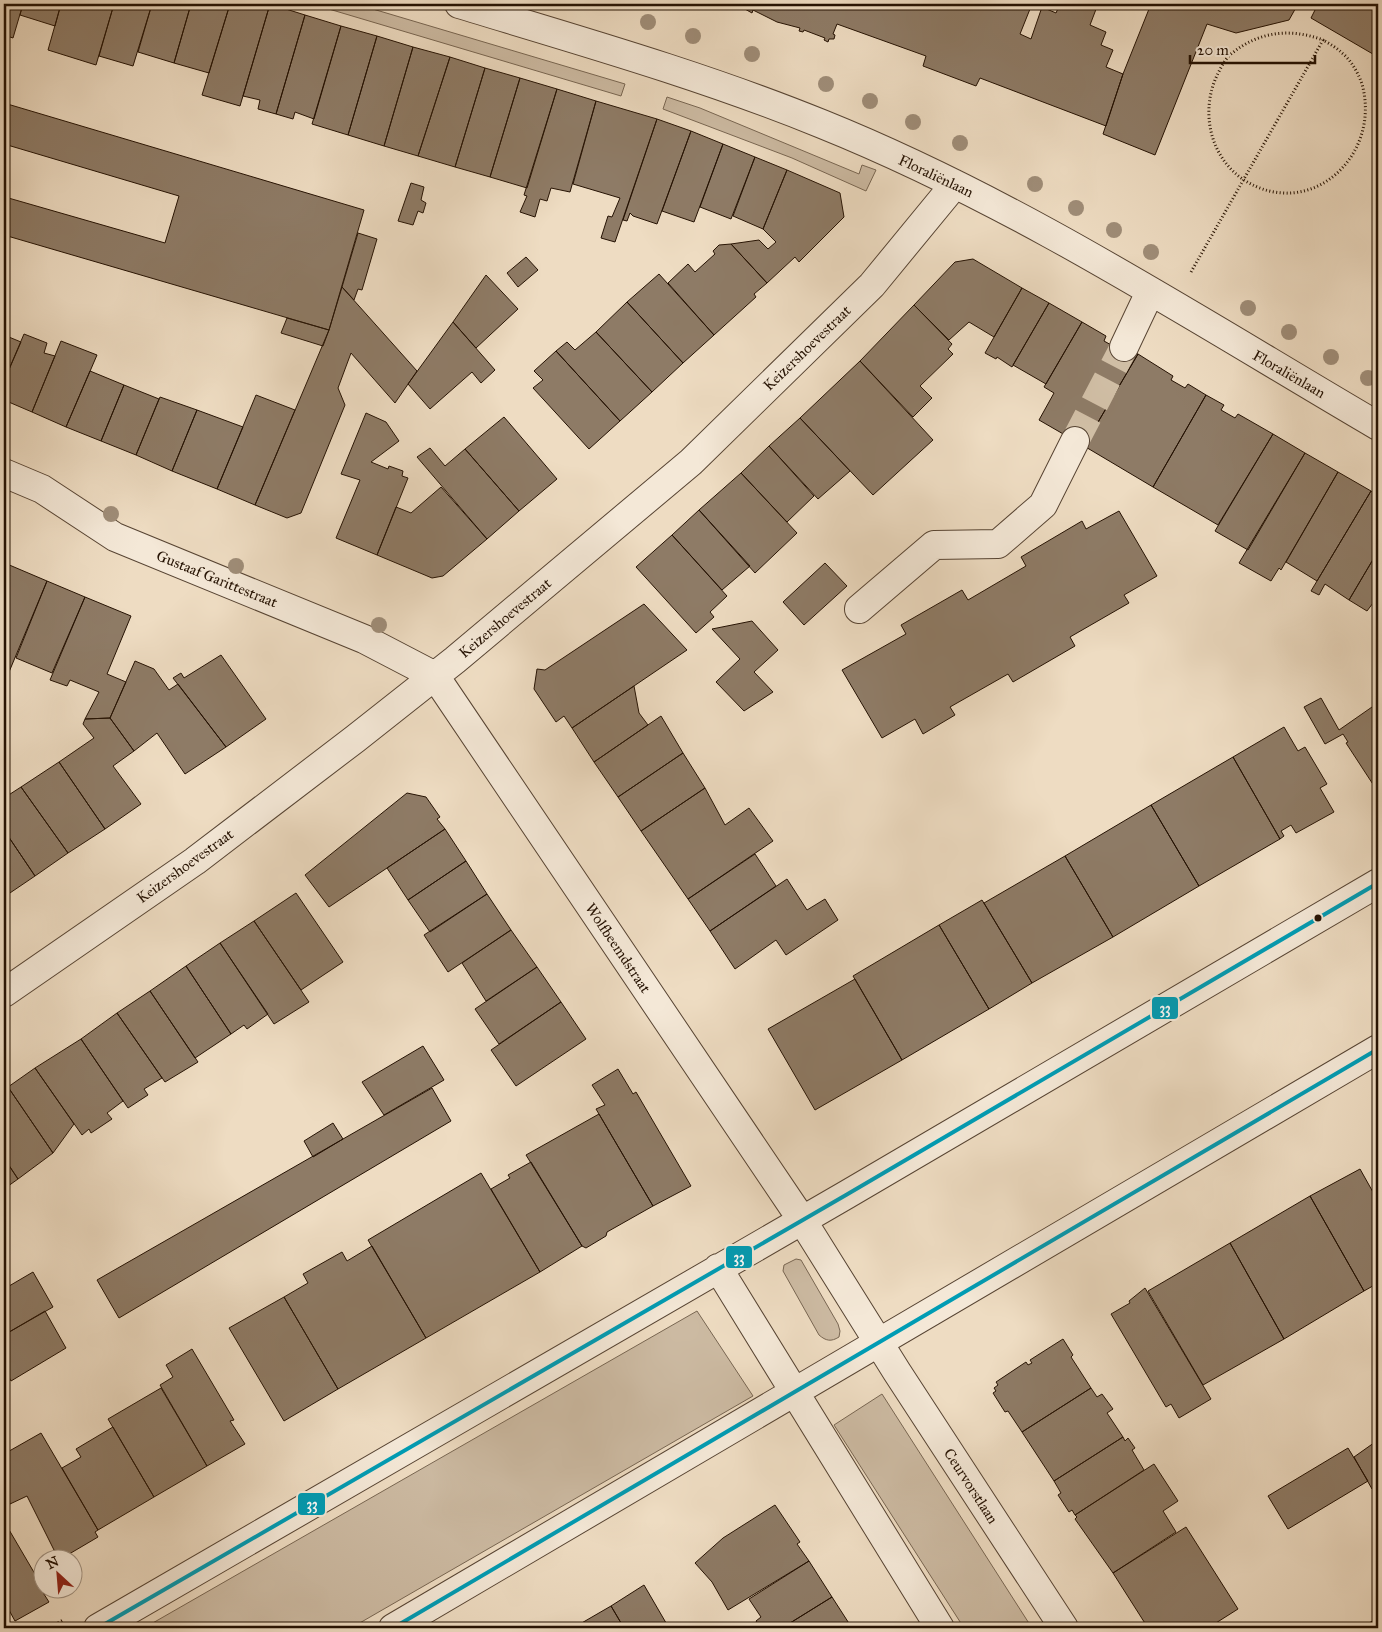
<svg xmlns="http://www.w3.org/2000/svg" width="1382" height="1632" font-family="'IM FELL Great Primer',serif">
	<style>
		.green { fill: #ccbaa2; stroke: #786652 }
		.building { fill: #8e7b66; stroke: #251203 }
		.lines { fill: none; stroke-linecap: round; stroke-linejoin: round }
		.minor-tunnel { stroke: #d0bea5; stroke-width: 28; stroke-dasharray: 28 14; stroke-linecap: butt }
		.minor-casing { stroke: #574433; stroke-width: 30 }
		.path { stroke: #251203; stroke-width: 3; stroke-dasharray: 1 2.5; stroke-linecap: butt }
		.minor { stroke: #f4e8d7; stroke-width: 28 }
		.bus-1-casing { stroke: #f4e8d7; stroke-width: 8 }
		.bus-1 { stroke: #009cb4; stroke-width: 4 }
		.tree { fill: #9f8d78 }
		.bus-dot { fill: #251203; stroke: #f4e8d7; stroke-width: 2 }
		.labels { text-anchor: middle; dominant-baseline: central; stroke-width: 4.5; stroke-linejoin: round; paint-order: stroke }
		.street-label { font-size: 15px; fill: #251203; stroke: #f4e8d7 }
		.line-badge { stroke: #f4e8d7; stroke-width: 2 }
		.badge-label { font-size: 14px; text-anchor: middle; font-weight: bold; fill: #fff }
	</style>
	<rect width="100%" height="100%" fill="#eedcc2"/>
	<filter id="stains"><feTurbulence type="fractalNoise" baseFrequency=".004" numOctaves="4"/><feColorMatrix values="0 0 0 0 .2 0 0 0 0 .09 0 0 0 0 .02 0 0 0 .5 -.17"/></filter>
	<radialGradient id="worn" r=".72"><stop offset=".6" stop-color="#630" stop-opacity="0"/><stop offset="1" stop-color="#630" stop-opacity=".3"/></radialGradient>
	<path class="green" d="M312,4h44l269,80 -4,12z
		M667,97l33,11 159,66 3,-9 14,5 -10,21 -74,-33 -129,-49z
		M796,1259l5,1 37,64 2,7 -1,6c-8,5 -13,4 -20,-2l-36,-64 1,-6z
		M697,1311l56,85 -402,232h-207z
		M882,1394l150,234h-68l-130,-203z"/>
	<path class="building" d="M4,4h19l-10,34 -9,-3z
		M23,4h38l-6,22 -35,-11z
		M61,4h53l-18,61 -48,-15z
		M114,4h38l-19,62 -34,-10z
		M152,4h39l-17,59 -36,-11z
		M191,4h39l-21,69 -35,-10z
		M230,4h40l-30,102 -38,-11z
		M270,4l35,11 -29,99 -18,-5 2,-9 -17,-4z
		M736,4h296l-12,30 11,5 11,-32 14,6 4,-9h38l-8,21 16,7 -5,13 12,5 -7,17 17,7 -17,52 -126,-48 -4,8 -53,-20 3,-10 -89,-32 -4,10 2,1 -1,4h-5l-1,3 -4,-2 1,-2 -21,-8 -1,2 -4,-1 1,-3 -23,-6 -24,-12 -1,3z
		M1151,4h147l-9,16 -53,13 -29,-9 -52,131 -52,-21 20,-60z
		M1318,4h60v53l-67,-39z
		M305,15l36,11 -27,93 -19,-7 -2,7 -17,-5z
		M341,26l36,10 -29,99 -36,-11z
		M377,36l36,11 -29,99 -36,-11z
		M413,47l37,10 -32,99 -34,-10z
		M450,57l35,11 -30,99 -37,-11z
		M485,68l35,10 -30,99 -35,-10z
		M520,78l37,11 -30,99 -37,-11z
		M557,89l39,12 -26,91 -19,-4 -4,13 -7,-2 -5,18 -15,-5 7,-16 -3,-1z
		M596,101l61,18 -42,123 -14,-4 7,-22 4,1 8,-19 -47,-14z
		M4,103l360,107 -35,120 -325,-95 1,-38 160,46 14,-47 -175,-52 2,-8h-2z
		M657,119l34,12 -34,93 -24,-8 -3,-3 -3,8 -4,-1z
		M691,131l32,13 -29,78 -32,-11z
		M723,144l32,13 -24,62 -31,-12z
		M755,157l32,13 -24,59 -30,-13z
		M787,170l53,23 4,24 -45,45 -4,-5 -28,26 -36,-39 28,-4 9,9 8,-7 -13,-13z
		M411,183l13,4 -3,13 5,3 -3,10 -5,-2 -5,14 -15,-4z
		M358,233l19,6 -15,51 -4,-1 -4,11 -12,-13z
		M731,244l36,39 -13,11 2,3 -42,38 -46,-52 20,-19 7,8 20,-18 -2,-3 6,-6z
		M526,257l12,13 -20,17 -11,-14z
		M973,259l49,29 -28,49 -25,-15 -20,18 -35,-35 41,-43z
		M659,274l55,61 -31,28 -56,-61z
		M486,275l32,34 -42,39 -23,-26z
		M342,287l75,84 -22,32 -44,-50 -13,35 7,17 -44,108 -14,5 -32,-13 74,-175z
		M1022,288l27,15 -37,64 -15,-10 -1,2 -11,-6z
		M627,302l56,61 -31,29 -56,-60z
		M1049,303l33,19 -36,62 -33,-19z
		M914,305l38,39 -4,5 5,5 -33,32 12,12 -19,19 -53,-56z
		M287,318l42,12 -6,16 -42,-13z
		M453,322l42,48 -14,13 -9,-11 -42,37 -22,-25z
		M1082,322l24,14 -2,5 9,5 2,-4 23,12 -54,92 -45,-26 15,-27 -10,-6z
		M596,332l56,60 -32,29 -64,-70 11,-9 8,8z
		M24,334l23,9 -3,10 11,3 -23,56 -28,-12v-19z
		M4,335l17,7 -17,39z
		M61,341l36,14 -31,72 -34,-15z
		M556,351l64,70 -31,28 -56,-61 10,-8 -9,-9z
		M1138,354l35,22 -2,4 14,8 3,-4 18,11 -53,92 -69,-41z
		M860,361l73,79 -60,55 -73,-77z
		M90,371l34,14 -23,56 -35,-14z
		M124,385l35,14 -23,56 -35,-14z
		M256,395l39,15 -40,95 -38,-16z
		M1206,395l18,10 -3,5 14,8 3,-4 35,20 -55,91 -65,-38z
		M160,397l37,13 -25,61 -36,-16z
		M197,410l46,17 -26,62 -45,-18z
		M366,413l20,9 13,19 -28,21 17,7 1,-3 14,5 -1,5 6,2 -31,77 -41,-17 24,-58 -19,-6z
		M504,417l53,62 -38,32 -54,-62z
		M800,418l50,53 -32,28 -49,-53z
		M1273,434l32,19 -57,97 -33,-19z
		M769,446l45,50 -27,26 -46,-49z
		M430,448l15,18 20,-17 54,62 -32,28 -70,-82z
		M1305,453l33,19 -57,98 -2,-2 -8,13 -32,-18z
		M1338,472l33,19 -54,90 -31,-19z
		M741,473l56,60 -42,40 -56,-63z
		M441,487l46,52 -44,37 -11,2 -55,-23 19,-48 15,6z
		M1371,491l7,5v55l-29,49 -24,-16 -6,11 -8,-4z
		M699,510l51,56 -28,24 -50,-55z
		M1119,511l38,65 -33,19 5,8 -59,34 5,9 -62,36 -5,-8 -58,33 5,8 -32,19 -8,-15 -33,19 -40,-68 64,-36 -5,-9 61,-35 6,10 58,-34 -5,-9 61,-36 4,8z
		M672,535l55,61 -17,16 4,5 -18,16 -60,-66z
		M1378,551v49l-2,-1 -9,12 -18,-11z
		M825,563l22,23 -43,39 -21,-23z
		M7,564l40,17 -38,91 -5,-2v-99z
		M47,581l38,16 -33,76 -36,-15z
		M85,597l46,19 -24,58 19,8 -16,36 -25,1 14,-27 -29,-12 -3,6 -17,-6z
		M644,604l43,46 -115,78 -8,-12 -8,6 -22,-33 3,-20 8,1z
		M752,621l26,29 -24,22 19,20 -29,19 -28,-29 24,-23 -28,-30z
		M221,655l45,64 -40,28 -53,-69 8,-5 3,5z
		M135,661l19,8 15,21 9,-6 48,63 -41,27 -28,-41 -23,18 -24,-33z
		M634,686l5,27 9,12 -54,37 -22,-34z
		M1321,698l18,32 33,-23 6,8v77l-32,-49 2,-1 -5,-8 -18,10 -21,-37z
		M661,716l22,37 -65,44 -24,-35z
		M110,718l24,33 -21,15 28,38 -36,25 -46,-67 35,-24 -11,-14 2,-5z
		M1284,727l14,24 7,-4 22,37 -7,4 14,24 -38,21 -5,-8 -10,6 3,5 -4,3 -47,-82z
		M683,753l22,35 -64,43 -23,-34z
		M1233,757l47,82 -81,47 -48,-81z
		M59,762l46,67 -37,24 -47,-66z
		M21,787l47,66 -33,23 -31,-46v-32z
		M705,788l20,37 24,-17 24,33 -85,58 -47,-68z
		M407,793l19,4 14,20 -3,2 8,10 -116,78 -24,-32z
		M1151,805l48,81 -86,51 -48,-81z
		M445,829l21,32 -58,39 -21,-32z
		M4,830l31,46 -31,21z
		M755,854l21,32 -66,45 -22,-32z
		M1065,856l48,81 -81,46 -48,-80z
		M466,861l21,33 -57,38 -22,-32z
		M787,879l20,31 18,-11 13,21 -52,35 -10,-15 -41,29 -25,-38z
		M296,893l47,69 -42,28 -47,-69z
		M487,894l24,36 -63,42 -24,-37z
		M982,900l50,83 -43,26 -50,-84z
		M254,921l55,81 -35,22 -54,-81z
		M939,925l50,84 -87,51 -49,-84z
		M511,930l26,37 -51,34 -24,-38z
		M220,943l48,71 -21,15 -3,-4 -13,9 -45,-68z
		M186,966l45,68 -36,24 -45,-67z
		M537,967l24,35 -62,42 -24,-35z
		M855,979l47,81 -87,50 -47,-81z
		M150,991l48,71 -33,20 -48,-69z
		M561,1002l25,37 -70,47 -25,-36z
		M117,1013l45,65 -18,11 4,6 -20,13 -47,-69z
		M81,1039l42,62 -16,12 5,6 -21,14 -2,-4 -7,6 -47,-67z
		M423,1046l21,34 -60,35 -22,-33z
		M35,1068l39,56 -21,29 -45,-66z
		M618,1069l15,25 3,-2 55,94 -38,20 -57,-97 9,-4 -13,-20z
		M8,1087l45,66 -35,26 -14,-21v-68z
		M432,1088l19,33 -332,197 -22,-38z
		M599,1114l54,92 -46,26 -1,4 -20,12 -4,-2 -56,-91z
		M333,1123l10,16 -30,18 -9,-16z
		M4,1158l14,21 -14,10z
		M531,1162l51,84 -42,26 -49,-83 19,-11 -2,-3z
		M1360,1169l18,32v82l-14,8 -54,-95z
		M481,1173l59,99 -114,66 -58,-98z
		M1310,1196l54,95 -80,48 -54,-96z
		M1230,1243l54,96 -81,46 -55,-94z
		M372,1246l54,92 -88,51 -54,-92 24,-14 -5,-9 39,-22 5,9z
		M33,1272l20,35 -49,28v-46z
		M1145,1288l66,111 -32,19 -8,-14 -5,3 -55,-93 19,-11 -1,-2z
		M284,1297l54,92 -54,32 -55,-93z
		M45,1311l21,37 -55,33 -7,-13v-33z
		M1063,1339l10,16 -2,2 20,31 -69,44 -14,-21 -3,1 -12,-19 3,-2 -2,-3 4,-3 -2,-3 30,-20 2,3 4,-2 -2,-3z
		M192,1349l42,71 -4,1 15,23 -38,22 -47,-81 13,-8 -7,-12z
		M161,1388l46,78 -53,31 -46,-78z
		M1091,1388l6,9 5,-3 11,15 -6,4 16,24 -69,44 -32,-49z
		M113,1427l41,70 -56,33 -36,-62 19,-11 -5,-8z
		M41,1433l57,97 -3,2 3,5 -39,23 -32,-64 -17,8 -6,-12v-38z
		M1123,1437l2,4 3,-3 7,10 -3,2 12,20 -69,45 -3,-5 -3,2 -11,-17 3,-2 -7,-12z
		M1378,1440v44l-6,5 -18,-32z
		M1348,1448l20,33 -80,48 -20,-33z
		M1154,1464l24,37 -15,10 13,21 -63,41 -38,-54 2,-2 -2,-2z
		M775,1505l25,37 -3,2 12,17 -81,49 -16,-28 -17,-19 28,-25z
		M1186,1527l52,82 -30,19h-60l-35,-55z
		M8,1528l34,58 2,4 -2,1 7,11 -34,19 -11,-20v-71z
		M809,1561l23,36 -50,31h-22l-4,-7 5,-4 -12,-18z
		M644,1585l25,43h-45l-13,-22z
		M832,1597l20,31h-70z
		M611,1606l13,22h-51z
		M1378,1617v11h-16z"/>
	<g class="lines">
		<path class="minor-tunnel" d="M1075,441l49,-94"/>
		<defs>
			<path id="minor" d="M459,4c122,37 245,72 363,120 196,79 375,196 556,302
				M1124,347l26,-55
				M4,473l38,16 73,48 249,102 71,37 367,544 95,152 167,256
				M859,609l75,-64 64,-1 45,-39 32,-64
				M4,993l191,-132 160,-122 100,-79 236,-198 181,-177 83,-101
				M718,1268l222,360
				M98,1628l748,-433 532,-312
				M393,1628l985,-579"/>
		</defs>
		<use href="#minor" class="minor-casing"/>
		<path class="path" d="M1191,272l132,-232c-32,-12 -64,-9 -92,14 -7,6 -12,17 -16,26 -14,35 -4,78 29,100 66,42 138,-24 118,-96 -4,-11 -10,-23 -20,-31 -5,-5 -12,-9 -19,-13
			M49,1628l14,-8"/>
		<use href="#minor" class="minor"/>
		<defs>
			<path id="bus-1" d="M98,1628l748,-433 532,-312
				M393,1628l985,-579"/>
		</defs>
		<use href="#bus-1" class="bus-1-casing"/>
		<use href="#bus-1" class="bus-1"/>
	</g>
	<g class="tree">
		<circle cx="648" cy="22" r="8"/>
		<circle cx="693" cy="36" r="8"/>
		<circle cx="752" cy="54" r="8"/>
		<circle cx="826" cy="84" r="8"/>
		<circle cx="870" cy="101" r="8"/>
		<circle cx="913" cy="122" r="8"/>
		<circle cx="960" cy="143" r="8"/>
		<circle cx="1035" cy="184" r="8"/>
		<circle cx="1076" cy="208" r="8"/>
		<circle cx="1114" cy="230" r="8"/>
		<circle cx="1151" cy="252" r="8"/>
		<circle cx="1248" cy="308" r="8"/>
		<circle cx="1289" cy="332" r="8"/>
		<circle cx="1331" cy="357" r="8"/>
		<circle cx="1368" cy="378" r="8"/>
		<circle cx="111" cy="514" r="8"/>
		<circle cx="236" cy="566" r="8"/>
		<circle cx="379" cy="625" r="8"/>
	</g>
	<circle class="bus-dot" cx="1318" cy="918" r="4.5"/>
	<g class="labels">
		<g class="street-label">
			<text transform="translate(936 176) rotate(25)">Floraliënlaan</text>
			<text transform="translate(807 348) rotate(-44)">Keizershoevestraat</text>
			<text transform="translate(1289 374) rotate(30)">Floraliënlaan</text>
			<text transform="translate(217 579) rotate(22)">Gustaaf Garittestraat</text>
			<text transform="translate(505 618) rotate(-40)">Keizershoevestraat</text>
			<text transform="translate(185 866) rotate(-36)">Keizershoevestraat</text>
			<text transform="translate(618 948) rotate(56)">Wolfbeemdstraat</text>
			<text transform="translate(971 1486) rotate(57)">Ceurvorstlaan</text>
		</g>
	</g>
	<g class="line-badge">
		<rect x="1151" y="996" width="28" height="24" rx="5" fill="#009cb4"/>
		<rect x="725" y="1245" width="28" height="24" rx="5" fill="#009cb4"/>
		<rect x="297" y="1492" width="29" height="24" rx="5" fill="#009cb4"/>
	</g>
	<g class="badge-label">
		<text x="1165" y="1013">33</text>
		<text x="739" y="1262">33</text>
		<text x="312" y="1509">33</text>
	</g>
	<rect width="1382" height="1632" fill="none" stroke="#eedcc2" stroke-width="20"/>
	<rect x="5" y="5" width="1372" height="1622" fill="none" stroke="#251203" stroke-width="2.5"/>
	<rect x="10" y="10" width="1362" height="1612" fill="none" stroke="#251203"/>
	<g transform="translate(58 1574) rotate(334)"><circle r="24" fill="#f4e8d7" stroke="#a19282"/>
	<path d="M0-4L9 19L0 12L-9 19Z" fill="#8f2418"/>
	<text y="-8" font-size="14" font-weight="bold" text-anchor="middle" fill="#251203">N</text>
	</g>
	<path d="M1190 55v8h125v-8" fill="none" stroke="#251203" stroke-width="2.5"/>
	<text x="1197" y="55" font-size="15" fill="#251203" stroke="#f4e8d7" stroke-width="4" paint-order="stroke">20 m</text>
	<rect width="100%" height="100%" filter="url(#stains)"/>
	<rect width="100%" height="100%" fill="url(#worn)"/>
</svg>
